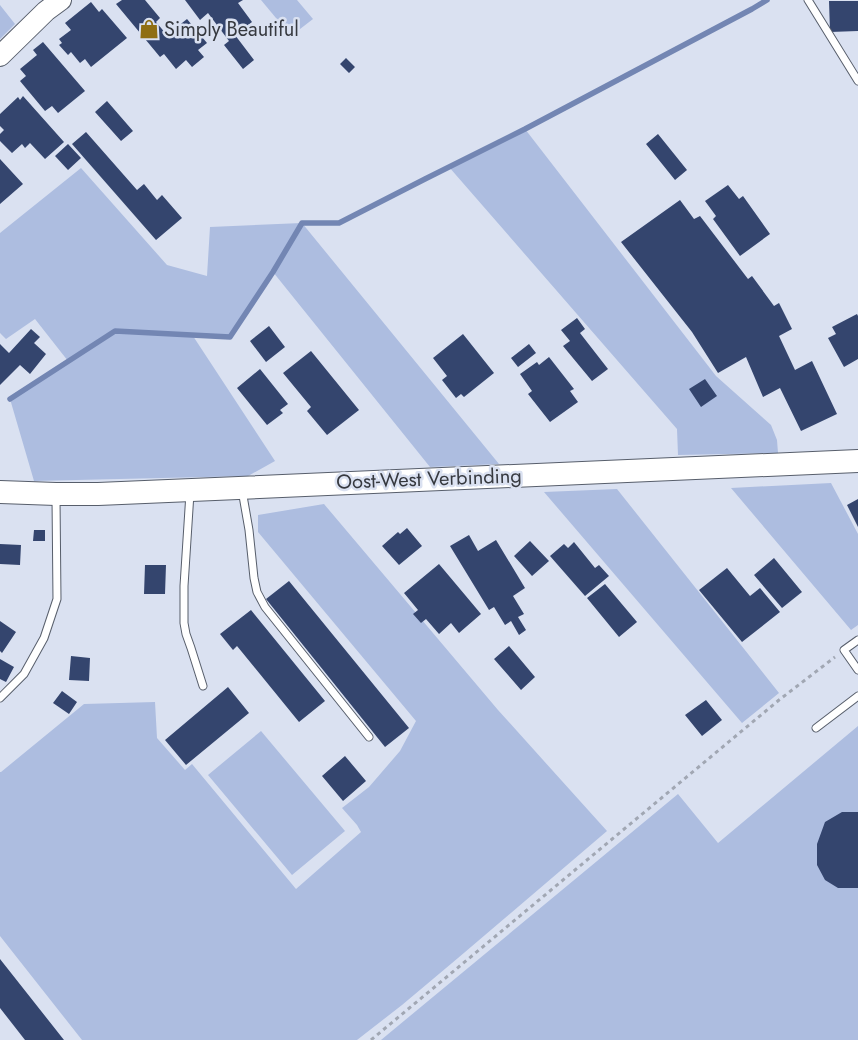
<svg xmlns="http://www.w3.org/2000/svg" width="858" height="1040" font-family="Jost,sans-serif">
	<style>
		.green { fill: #adbde0 }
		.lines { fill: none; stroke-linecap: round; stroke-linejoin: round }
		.stream { stroke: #7386b3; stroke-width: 5.5 }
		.building { fill: #34456e }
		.lane-casing { stroke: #575e6b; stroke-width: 9 }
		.secondary-casing { stroke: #575e6b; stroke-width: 22 }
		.primary-casing { stroke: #575e6b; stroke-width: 24 }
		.path { stroke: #a1a7b3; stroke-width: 3; stroke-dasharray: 4 4; stroke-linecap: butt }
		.lane { stroke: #fff; stroke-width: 7 }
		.secondary { stroke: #fff; stroke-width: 20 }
		.primary { stroke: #fff; stroke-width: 22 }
		.labels { text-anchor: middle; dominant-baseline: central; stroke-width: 5; stroke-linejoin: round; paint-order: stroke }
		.poi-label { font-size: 20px; fill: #36393f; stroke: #dae1f1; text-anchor: start }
		.street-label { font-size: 20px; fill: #36393f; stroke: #dae1f1 }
	</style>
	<rect width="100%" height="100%" fill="#dae1f1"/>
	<path class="green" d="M261,0h36l16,19 -22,17z
		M0,5l15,19 -15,15z
		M525,129l191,247 55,49 6,15 1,13 -100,2 -1,-26 -228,-262z
		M81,168l86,97 40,11 3,-49 92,-4 197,241 -69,3 -157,-195 -43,65 -37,-1 82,125 -27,15 -214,5 -24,-82 58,-38 -33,-42 -29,20 -6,-6v-100z
		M831,483l27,51v91l-7,5 -120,-142z
		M617,489l162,204 -37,30 -198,-231z
		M324,504l174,206 109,121 -149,127 -56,47 -45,35h-275l-82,-104v-164h1l83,-68 71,-2 2,36 28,32 7,-6 104,125 65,-57 -4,-7 -15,-17 27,-21 31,-36 16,-30 -158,-189v-17z
		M858,726v314h-477l297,-246 40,49z
		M261,731l84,100 -53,44 -84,-100z"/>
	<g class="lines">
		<path class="stream" d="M10,399l105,-68 115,6 43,-65 29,-49h37l86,-44 100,-50 227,-120 15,-9"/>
	</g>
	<path class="building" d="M122,0h23l15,18 -4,4 11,13 20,-16 20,24 -9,7 6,7 -12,10 -6,-7 -10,9 -12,-15 -4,3 -44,-53z
		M185,0h58l-5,3 14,19 -17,13 19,25 -11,9 -19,-24 5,-4 -21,-28 -8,7z
		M829,1h29v30l-28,1z
		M91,2l8,10 3,-3 25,29 -36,29 -6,-8 -5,4 -9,-11 -3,3 -9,-10 3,-2 -3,-4 12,-9 -6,-7z
		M43,42l42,49 -27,22 -6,-7 -7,5 -25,-30 6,-5 -6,-7 17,-14 -4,-5z
		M346,58l9,9 -6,6 -9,-9z
		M23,96l41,46 -19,17 -15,-16 -5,5 -3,-4 -10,9 -12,-12v-7l4,-4 -4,-4v-12l18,-17 2,3z
		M107,101l26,30 -12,10 -26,-29z
		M86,132l51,58 7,-6 13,16 5,-5 20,23 -26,22 -84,-96z
		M658,134l29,36 -12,10 -29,-36z
		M68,144l13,14 -13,12 -13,-14z
		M0,159l23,25 -23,20z
		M728,185l11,14 4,-3 27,38 -30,22 -27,-37 3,-3 -11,-15z
		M680,200l14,19 6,-3 48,63 4,-3 22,30 5,-3 13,26 -13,7 16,34 17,-9 25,53 -36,17 -21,-43 -17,9 -17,-40 -28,16 -26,-41 -71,-90z
		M857,314l1,2v43l-14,8 -16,-29 8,-4 -4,-7z
		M577,318l8,11 -5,4 28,36 -16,12 -29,-35 7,-5 -9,-11z
		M269,326l16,21 -19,15 -16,-21z
		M31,329l9,8 -6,6 12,11 -16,20 -10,-9 -20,20v-41l9,9z
		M463,334l31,39 -30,24 -3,-3 -5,4 -14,-18 5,-4 -14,-18z
		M529,344l7,9 -18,14 -7,-9z
		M311,351l48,59 -32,25 -20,-24 4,-4 -28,-34z
		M549,357l25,32 -4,2 8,11 -28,20 -22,-28 4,-3 -12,-17 17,-12 2,3z
		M260,369l28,35 -8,6 3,3 -16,12 -30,-37z
		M705,379l12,17 -16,11 -12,-18z
		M858,499v28l-11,-22z
		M407,528l15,18 -23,19 -17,-19 16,-14 2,2z
		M34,530h11v11h-12z
		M469,535l9,16 18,-11 29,48 -12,8 11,18 -6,3 8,13 -7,5 -8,-14 -6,4 -11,-18 -5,3 -39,-64z
		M530,541l19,20 -17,15 -18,-20z
		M574,542l21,26 4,-3 10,11 -24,20 -35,-40 14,-12 4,4z
		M0,544l21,1 -1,20 -20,-1z
		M774,558l28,34 -20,16 -28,-33z
		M439,564l42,50 -22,19 -8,-10 -12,11 -13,-15 -5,4 -8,-9 5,-4 -14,-17z
		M145,565h21l-1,29h-21z
		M727,568l23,28 10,-8 20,24 -38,30 -43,-52z
		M289,581l120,147 -24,19 -119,-148z
		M605,584l32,38 -18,15 -32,-39z
		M251,610l74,91 -26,21 -62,-76 -4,4 -13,-16z
		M0,621l16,11 -14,21 -2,-2z
		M509,646l26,31 -14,13 -27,-31z
		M71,656l19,2 -1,23 -20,-1z
		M0,659l14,8 -8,15 -6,-3z
		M228,687l21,26 -63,52 -21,-25z
		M62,691l15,11 -8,12 -16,-11z
		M706,700l16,20 -20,16 -17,-21z
		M345,756l21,25 -23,20 -21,-25z
		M842,812h16v76h-20l-13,-8 -8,-15v-21l8,-22z
		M0,959l64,81h-39l-25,-32z"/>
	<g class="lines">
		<defs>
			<path id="lane" d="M808,0l50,81
				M242,490l7,40 5,48 3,14 8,15 104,130
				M190,493l-6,93v37l2,11 5,14 12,38
				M858,640l-14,10 14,20
				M0,698l24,-24 20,-36 13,-39 -1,-101
				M816,728l42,-32"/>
			<path id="secondary" d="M0,56l46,-45 15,-11"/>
			<path id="primary" d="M0,492l56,2h42l760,-33"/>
		</defs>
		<use href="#lane" class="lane-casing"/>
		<use href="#secondary" class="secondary-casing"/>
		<use href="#primary" class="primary-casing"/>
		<path class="path" d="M371,1040l408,-340 56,-43"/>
		<use href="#lane" class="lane"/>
		<use href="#secondary" class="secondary"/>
		<use href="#primary" class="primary"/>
	</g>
	<defs>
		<symbol id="shop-bare" viewBox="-9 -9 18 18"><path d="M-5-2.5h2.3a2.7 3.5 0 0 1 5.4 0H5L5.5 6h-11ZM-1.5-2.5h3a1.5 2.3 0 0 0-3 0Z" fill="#8f6e12" stroke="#dae1f1" stroke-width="2.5" paint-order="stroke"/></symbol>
	</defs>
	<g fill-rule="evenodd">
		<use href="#shop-bare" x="135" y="15" width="28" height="28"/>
	</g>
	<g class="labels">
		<g class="poi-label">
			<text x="164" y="29">Simply Beautiful</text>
		</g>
		<g class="street-label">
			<text transform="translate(429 479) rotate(-2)">Oost-West Verbinding</text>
		</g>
	</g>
</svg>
